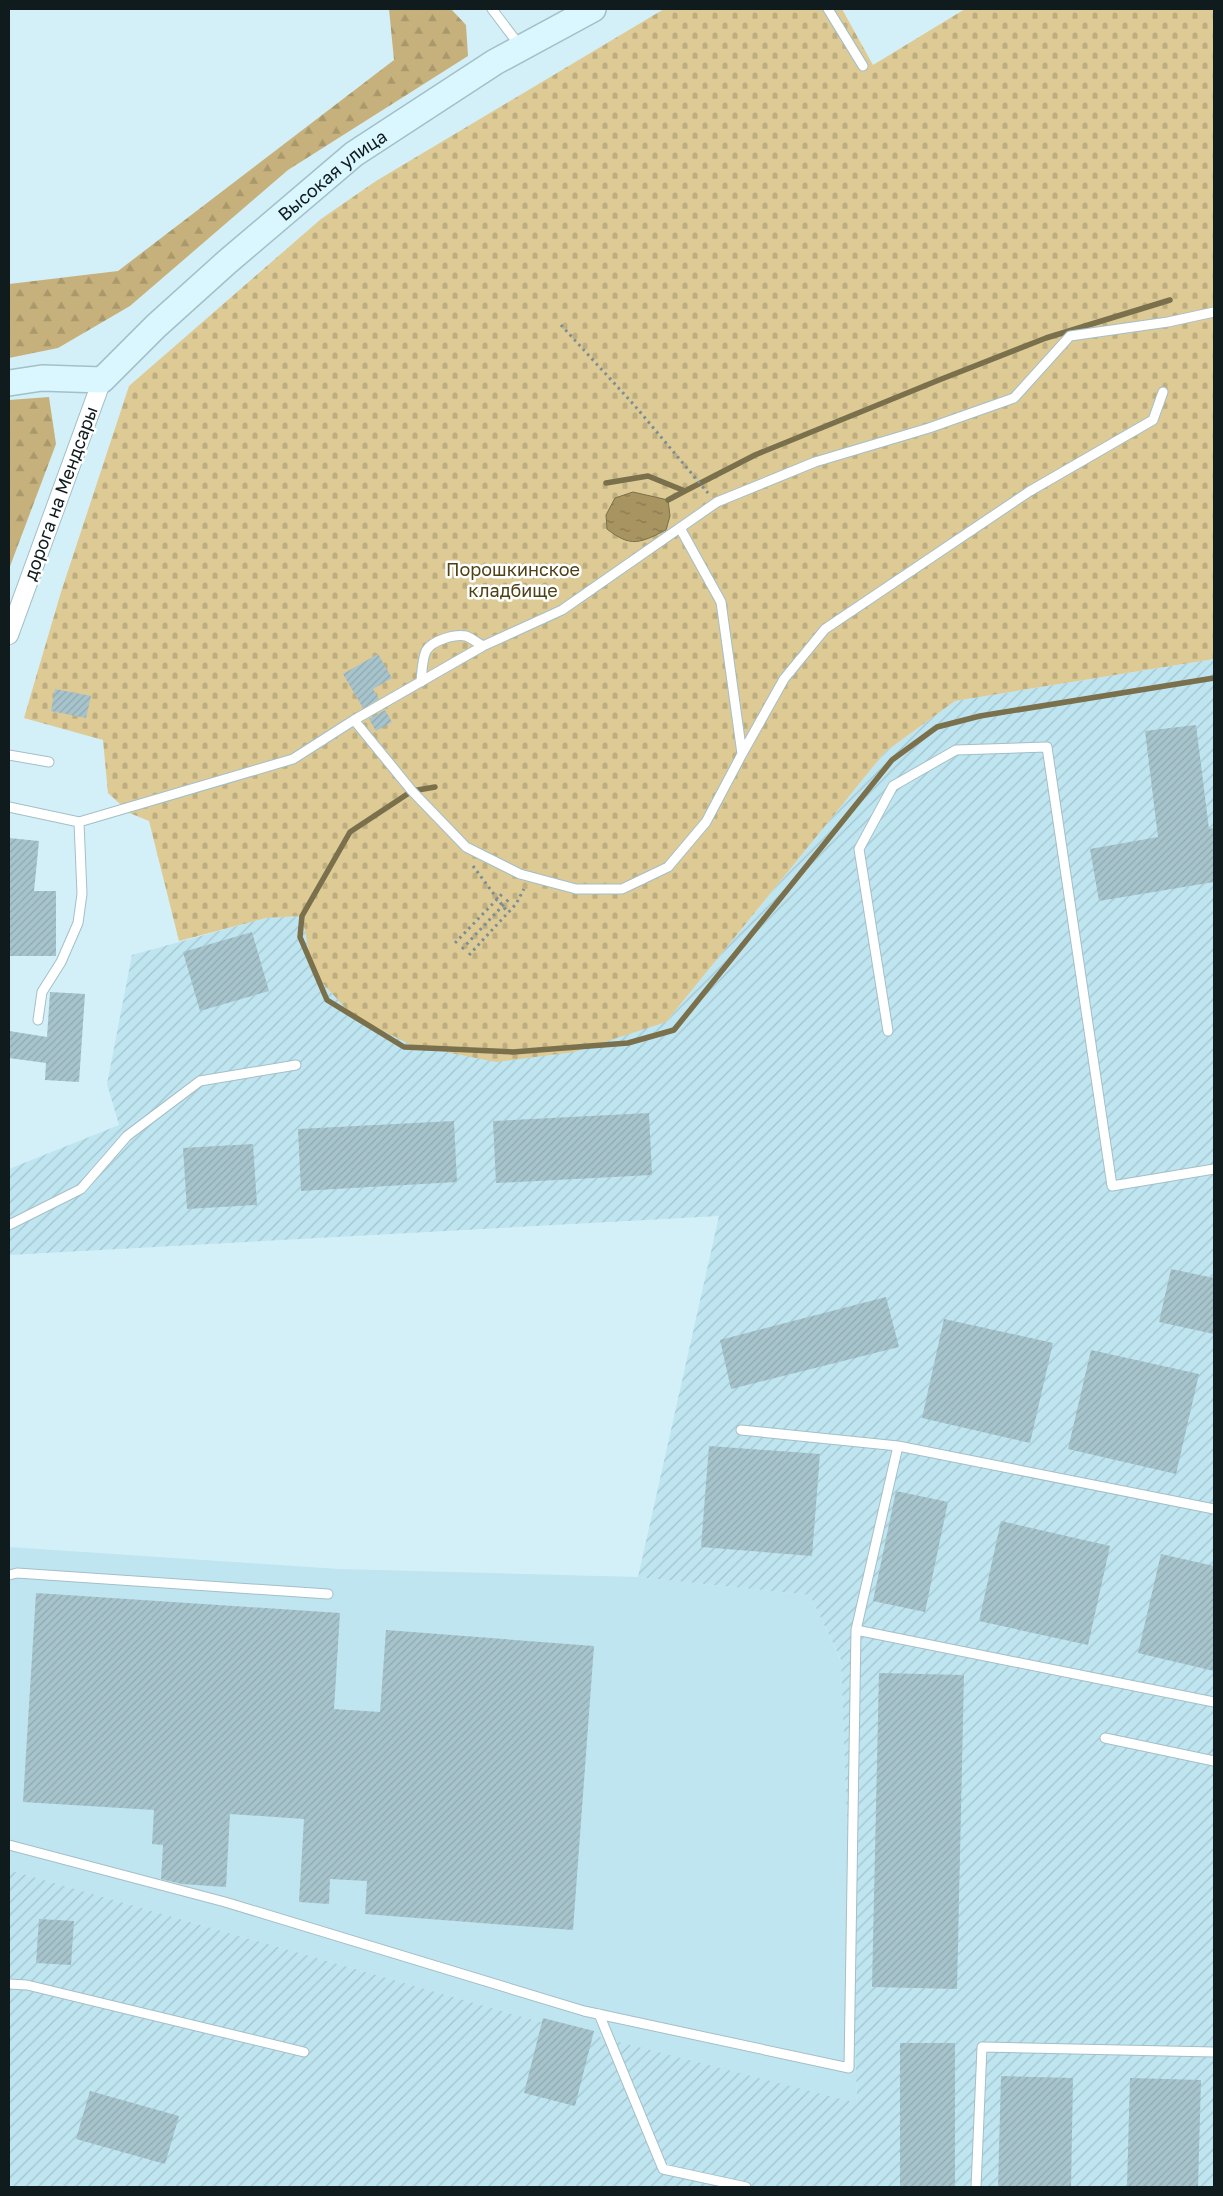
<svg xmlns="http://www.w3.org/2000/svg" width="1223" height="2196" font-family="'Golos Text',sans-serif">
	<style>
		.built { fill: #bfe5f0 }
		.industrial { fill: url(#industrial-furrows) }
		.forest { fill: url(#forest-firs) }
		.cemetery { fill: url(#cemetery-stones) }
		.water { fill: url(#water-ripples); stroke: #7a704c }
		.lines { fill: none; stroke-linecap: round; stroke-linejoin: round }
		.stream { stroke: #7a704c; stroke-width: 5.5 }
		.building { fill: url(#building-hatch) }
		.lane-casing { stroke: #a3bfc7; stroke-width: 11 }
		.street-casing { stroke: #a3bfc7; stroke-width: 20 }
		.secondary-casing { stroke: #a3bfc7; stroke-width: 28 }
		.path { stroke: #7a8f95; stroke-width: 3; stroke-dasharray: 2.5 4; stroke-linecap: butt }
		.lane { stroke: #fff; stroke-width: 9 }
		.street { stroke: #fff; stroke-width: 18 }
		.secondary { stroke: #daf6fe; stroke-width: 25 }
		.labels { text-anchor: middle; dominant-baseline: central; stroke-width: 5; stroke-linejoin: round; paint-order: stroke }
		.street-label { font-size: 18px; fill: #101b1e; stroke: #fff }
		.park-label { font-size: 18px; fill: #4f4015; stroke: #fff }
	</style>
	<defs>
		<pattern id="industrial-furrows" width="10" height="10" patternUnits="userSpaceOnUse" patternTransform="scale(1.25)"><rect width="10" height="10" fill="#bfe5f0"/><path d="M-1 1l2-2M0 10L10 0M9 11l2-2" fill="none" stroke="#a3c4cd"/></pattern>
		<pattern id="forest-firs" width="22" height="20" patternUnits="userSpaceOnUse" patternTransform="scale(1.25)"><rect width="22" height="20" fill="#c6b17c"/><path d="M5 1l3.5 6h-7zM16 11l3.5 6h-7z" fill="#a9986b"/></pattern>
		<pattern id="cemetery-stones" width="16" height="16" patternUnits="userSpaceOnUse" patternTransform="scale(1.25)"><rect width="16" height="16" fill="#deca95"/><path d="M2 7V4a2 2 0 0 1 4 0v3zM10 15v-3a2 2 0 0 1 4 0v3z" fill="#bdad80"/></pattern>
		<pattern id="water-ripples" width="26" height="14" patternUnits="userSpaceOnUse" patternTransform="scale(1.25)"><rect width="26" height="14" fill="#a89460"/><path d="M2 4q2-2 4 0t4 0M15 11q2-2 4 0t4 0" fill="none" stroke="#87784f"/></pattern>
		<pattern id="building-hatch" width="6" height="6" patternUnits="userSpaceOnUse" patternTransform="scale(1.25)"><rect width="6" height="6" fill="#a7c4cc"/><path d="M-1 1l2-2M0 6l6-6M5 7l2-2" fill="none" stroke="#8fa8af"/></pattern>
	</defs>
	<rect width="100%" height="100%" fill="#d3f0f9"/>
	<path class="built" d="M9,1547l330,22 299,8 172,18 31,66 16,443 -320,-83 -528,-151z"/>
	<path class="industrial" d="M1214,659v1528h-1205v-317l528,151 320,82 -16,-443 -31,-65 -172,-18 81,-361 -710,39v-86l110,-44 -12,-41 25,-129 134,-37 36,-2 11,57 353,49 219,-270 70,-51z"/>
	<path class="forest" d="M389,9h62l15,16 2,31 -180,114 -158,136 -72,42 -49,10v-74l109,-13 276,-211z
		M49,397l7,47 -47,125v-169z"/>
	<path class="cemetery" d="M664,9h178l31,56 92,-56h249v650l-259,42 -70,51 -219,270 -92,30 -78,10 -85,-17 -59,-30 -39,-42 -11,-57 -36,2 -87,23 -30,-120 -27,-11 -2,-6 -12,-11 -5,-53 -79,-22 37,-126 68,-206 192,-167 55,-38z"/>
	<path class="water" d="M633,492l35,8 2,16 -4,14c-26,13 -35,18 -59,-1l-1,-14 9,-17z"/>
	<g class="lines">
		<path class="stream" d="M606,483l42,-7 37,15 70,-36 184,-75 107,-42 124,-38
			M668,500l17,-9
			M435,787l-23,4 -62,41 -48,84 -2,21 27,63 77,47 109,5 115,-9 46,-13 218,-270 45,-33 43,-11 234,-38"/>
	</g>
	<path class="building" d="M378,654l14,24 -19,11 6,10 -16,9 -20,-34z
		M55,689l36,7 -5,22 -35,-7z
		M385,710l7,12 -16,9 -7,-12z
		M1196,725l13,104 5,-1v54l-115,19 -9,-52 68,-12 -13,-106z
		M9,838l30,3 -5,50h22v65h-47z
		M252,932l17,59 -69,20 -17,-59z
		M50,992l35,2 -6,88 -34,-2 1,-17 -37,-5v-27l38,6z
		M649,1113l3,62 -156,8 -3,-62z
		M454,1121l3,61 -156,9 -3,-62z
		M253,1144l4,61 -70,4 -4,-61z
		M1171,1269l43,9v56l-55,-12z
		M886,1297l13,50 -168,42 -11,-49z
		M944,1319l109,24 -23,100 -108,-25z
		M1091,1350l108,24 -23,100 -108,-25z
		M709,1446l111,8 -8,102 -111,-9z
		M896,1491l52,11 -23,110 -52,-11z
		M1001,1521l109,25 -22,99 -109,-24z
		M1161,1554l53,12v105l-76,-18z
		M36,1593l304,20 -6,96 46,3 6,-82 208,16 -21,284 -208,-16 2,-33 -37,-2 -1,25 -30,-2 5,-83 -74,-5 -4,73 -44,-3 -21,-5 2,-34 -11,-1 2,-34 -131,-8z
		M879,1673l85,2 -7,314 -85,-2z
		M39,1919l35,2 -3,44 -35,-2z
		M543,2018l51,13 -19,75 -51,-13z
		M900,2043h55v144h-55z
		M1001,2076l72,2 -2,109h-73z
		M1130,2078l71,2 -3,107h-71z
		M90,2091l89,25 -14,48 -89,-25z"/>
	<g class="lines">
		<defs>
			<path id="lane" d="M492,9l28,37
				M828,9l35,57
				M680,528l41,74 21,152
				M421,682c1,-10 1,-22 5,-31 6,-11 29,-17 40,-15 5,2 12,7 17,10
				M354,720l58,71 54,56 54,27 56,15h46l46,-22 38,-45 36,-68 42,-75 41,-50 205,-138 123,-71 10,-28
				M9,755l40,7
				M9,807l70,15 214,-63 61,-39 129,-74 79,-36 155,-108 98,-40 114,-34 85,-30 56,-62 98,-14 46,-10
				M38,1020l4,-28 19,-30 17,-39 4,-29 -3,-72
				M888,1031l-29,-182 34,-63 63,-36 91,-3 65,439 102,-17
				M9,1225l72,-36 46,-53 73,-55 96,-16
				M741,1430l157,16 316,63
				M9,1575l8,-2 311,21
				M856,1630l358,72
				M1105,1738l109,23
				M9,1845l216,57 359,109 265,57 7,-438 42,-184
				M9,1984l18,1 277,67
				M599,2014l64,155 83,18
				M976,2187l6,-140 232,5"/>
			<path id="street" d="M9,635l93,-255"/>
			<g id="secondary">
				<path id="s1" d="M9,383l33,-5 60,2 54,-54 71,-64 127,-108 141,-92 98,-53"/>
			</g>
		</defs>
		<use href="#lane" class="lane-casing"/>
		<use href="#street" class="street-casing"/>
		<use href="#secondary" class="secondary-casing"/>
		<path class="path" d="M561,325l74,81 73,87
			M473,866l35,47
			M455,943l48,-50
			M462,949l47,-50
			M469,955l47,-51 8,-15"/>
		<use href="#lane" class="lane"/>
		<use href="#street" class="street"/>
		<use href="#secondary" class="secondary"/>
	</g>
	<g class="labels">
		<g class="street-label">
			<text stroke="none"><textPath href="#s1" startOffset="402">Высокая улица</textPath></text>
			<text transform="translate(60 493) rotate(-70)">дорога на Мендсары</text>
		</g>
		<g class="park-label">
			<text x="513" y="569">Порошкинское<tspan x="513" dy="21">кладбище</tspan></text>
		</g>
	</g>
	<rect width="1223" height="2196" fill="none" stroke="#101b1e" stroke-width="20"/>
</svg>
